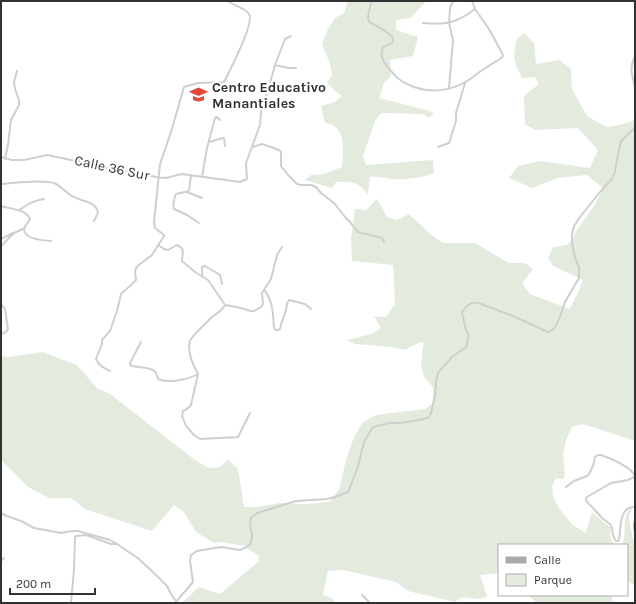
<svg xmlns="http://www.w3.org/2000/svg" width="636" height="604" font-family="Karla,sans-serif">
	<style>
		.green { fill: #e3ebde }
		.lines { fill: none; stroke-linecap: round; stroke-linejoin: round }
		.street { stroke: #cfcfcf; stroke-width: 2 }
		.primary { stroke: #aaa; stroke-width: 3.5 }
		.labels { text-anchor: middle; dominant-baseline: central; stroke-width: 4; stroke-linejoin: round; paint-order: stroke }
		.poi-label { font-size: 14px; font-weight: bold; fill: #323232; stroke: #fff; text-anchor: start }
		.street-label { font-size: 14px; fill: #323232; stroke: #fff }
	</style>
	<rect width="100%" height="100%" fill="#fff"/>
	<path class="green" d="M348,1h78l-15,17 -15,2v10l22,7 -5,19 -23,4 1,16 -7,7 -5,15 51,13 4,3 -5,4 -5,-4 -43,-1 -6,8 -12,35 3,9 67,-5 1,13c-12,5 -29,7 -42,6 -8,-1 -14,-3 -22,-2l-2,17c-13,-14 -15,-12 -32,-12l-4,6 -27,-8 6,-5 13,-1 18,-7c1,-11 4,-34 -8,-41 -2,-2 -6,-2 -9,-3l-4,-17 14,-4 7,-6 -9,-7 -6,-7c1,-2 3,-3 4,-5 3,-9 -6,-24 -9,-33l6,-15 7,-11 9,-5z
		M524,33l10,10 2,21 23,-4 12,9 1,20 15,27 19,11 13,-2 14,-4 2,-9v329l-52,-17 -11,3 -6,13 -3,15 2,21 -2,3 -7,-1 -4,8 1,10 7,14 13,15 13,8 6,-21 19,16c-1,7 -1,12 5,17h-117v28l-19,2 7,21 -6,3 -19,-2 -7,5 -47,-11 -12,-9 -53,-12 -15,1 -5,24 9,3 4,5h-154l17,-16 21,7 39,-33v-5l-15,-10 -23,-4 -7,1 -18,-11 -13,-21 -9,-6 -22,26 -67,-22 -14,-11h-22l-21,-11 -27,-27v-104l8,1 34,-5 34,13 20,23 13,6 85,66 14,8 11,-1 8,-8 10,10 6,38h12l24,-4 26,1 23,-2 10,-12 7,-30 8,-23 9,-15 13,-7 49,-6 8,-6v-16l-9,-10 -3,-12 1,-12 2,-10 -4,-1 -15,8 -14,-3 -36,-3 -8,-4 25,-6 9,-6 -7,-12 12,1 9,-13 -2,-39 -41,-4 -1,-22 4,-30 11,1 11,-11 10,18 10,3 12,-6 22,21 12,8h32l34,20h16l8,6 -11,14 8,11 40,15 9,-19 4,-10 -30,-14 -5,-8 5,-11 14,-2 5,-4 4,-10 18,-25 9,-18 -16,-13 -29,3 -26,10 -23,-10 9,-12 22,-5 50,7 8,-18 -20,-22 -43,2 -10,-6 -1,-28 15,-12 -4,-7 -13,1 -6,-12 -2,-10 2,-16z
		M632,508l-3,10 3,18 3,6v40l-2,3 -6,-4v-36h-6l1,-1c1,-2 2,-4 2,-6 2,-9 -2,-25 8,-30z
		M528,595h84v6l8,2h-42l-1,-1 -6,1h-34z"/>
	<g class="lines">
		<path class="street" d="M371,1c0,8 -5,13 -2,21 5,3 26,12 24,19 -1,3 -7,5 -10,6 -4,11 2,17 9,25 6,8 13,12 22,15 17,6 36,4 51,-5 5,-2 9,-6 13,-9 7,-5 16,-10 23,-15l2,-2 -1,-3 -13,-24 -14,-20 -3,-8
			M423,23c23,2 34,0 52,-14
			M635,56c-6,13 -3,18 0,32
			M275,65l13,3h8
			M270,85l9,2 17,1
			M449,89l4,-49 -4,-17 1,-15 3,-7
			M209,142l14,-4h1l1,8
			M253,147l9,-3 9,3 8,3 2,2v14l7,9 9,9 3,1h11l5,2 5,6 13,10 11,14 4,4 9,11 24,6 2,4
			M438,147l11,-4 7,-22v-8l9,-30
			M1,157l11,3h12l23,-5 24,5 22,3 21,8 20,1 22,5 10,1 16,-4 58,8 7,-3 -1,-16 14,-38 1,-13 8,-25 6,-22 10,-26 6,-3
			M5,159l3,-14 3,-25 8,-15v-5l-4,-11 -1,-7 3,-11
			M191,175l-2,16 -13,3c-2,5 -4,10 -2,15l13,6 12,8
			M202,177l5,-29 8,-30 2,-1 3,3
			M1,184c15,-1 39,-5 53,-1 7,3 13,11 20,14 9,5 22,4 24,16l-4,8
			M187,192l15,6
			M1,206c9,3 25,3 29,13 -1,3 -6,7 -6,11 1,9 20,11 27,11
			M19,210c8,-5 15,-10 25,-11
			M1,239l12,-6
			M158,245l6,4 4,1 9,-5c9,4 5,8 5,16l13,11 13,8 17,25c-3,6 -8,8 -14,13 -3,3 -20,19 -21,23 -3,10 3,24 8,33l-7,31 -4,4 -4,2 -1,5 4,10 8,9 6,4 38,-2 12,-24
			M1,246l13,-13 11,-5
			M202,277v-10l3,-1 15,9 2,9
			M264,290c9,10 9,24 10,38l2,2h2l2,-1c1,-7 3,-9 5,-16 2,-5 1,-9 4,-13l16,4 6,5
			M1,304l4,5 3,20 -2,3 -5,2
			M225,305l12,2 14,4h3l7,-4 2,-3 -1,-11 9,-14 6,-24 5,-8
			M141,342l-11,21 1,3 16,2 6,2 3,3 2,6c10,5 31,0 40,-5
			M110,371c-6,-3 -11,-5 -14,-12l6,-15v-4l8,-9 7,-20 4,-17 12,-11 3,-3 -1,-8 1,-4 4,-4 12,-9 12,-19v-1l-9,-7 -1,-6 6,-58 11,-32 13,-45 14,-4 26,-1c5,-10 31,-59 25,-68 -5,-7 -15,-8 -21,-13
			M566,487l8,-6 13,-5 2,-2 4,-8 2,-9 3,-2h3c11,4 26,10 33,19v3l-6,3 -17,3 -24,14 -1,1v3l8,8 7,8 10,8 3,13 2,3h2l1,-2c2,-11 0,-33 16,-32
			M1,513l6,3 14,5 13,7 27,5 11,-2h6l32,9 7,4 22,15 17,16 11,11 4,8 5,7
			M1,561l3,-3
			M362,595l8,8
			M71,603l3,-33 1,-33 1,-1 10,-1 25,9h5
			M175,603l18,-21 -3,-21 1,-6 6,-4 24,-4 19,3 7,-3 4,-4 1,-7 -2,-12 1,-6 6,-5 39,-12 31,-2 8,-2 13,-5 10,-25 3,-14 4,-13 8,-13 16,-4h12l23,-4 5,-2 2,-4 4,-18 1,-9v-5l2,-8 14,-16 14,-10 3,-12 -3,-5 -4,-18c4,-6 9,-11 16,-9l35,13 35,16 5,-2 2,-3 5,-10 5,-15 14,-24v-11l-4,-9 -3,-15v-9l2,-8 6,-9 20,-25 12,-13 3,-8 3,-17 3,-13 14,-13"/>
		<path class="primary" d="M635,523v6"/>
	</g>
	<defs>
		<symbol id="school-bare" viewBox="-9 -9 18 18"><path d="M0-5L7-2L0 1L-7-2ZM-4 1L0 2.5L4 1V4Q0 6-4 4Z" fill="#e54738" stroke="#fff" stroke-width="2.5" paint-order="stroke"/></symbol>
	</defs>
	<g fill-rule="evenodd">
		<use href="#school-bare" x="186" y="82" width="25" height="25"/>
	</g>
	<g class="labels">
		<g class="poi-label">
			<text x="212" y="87">Centro Educativo<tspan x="212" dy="16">Manantiales</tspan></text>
		</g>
		<g class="street-label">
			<text transform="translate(112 168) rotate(12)">Calle 36 Sur</text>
		</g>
	</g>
	<rect width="636" height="604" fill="none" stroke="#323232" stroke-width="4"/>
	<rect x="498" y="544" width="130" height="52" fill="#ffffff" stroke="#adadad"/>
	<rect x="506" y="557" width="20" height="6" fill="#aaaaaa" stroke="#adadad"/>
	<text x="534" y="564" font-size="12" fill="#323232">Calle</text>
	<rect x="506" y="574" width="20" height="12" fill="#e3ebde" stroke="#adadad"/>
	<text x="534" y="584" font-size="12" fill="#323232">Parque</text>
	<path d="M10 588v6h85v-6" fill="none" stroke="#323232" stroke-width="2"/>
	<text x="16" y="588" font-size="12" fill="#323232" stroke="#ffffff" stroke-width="3" paint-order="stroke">200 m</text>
</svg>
